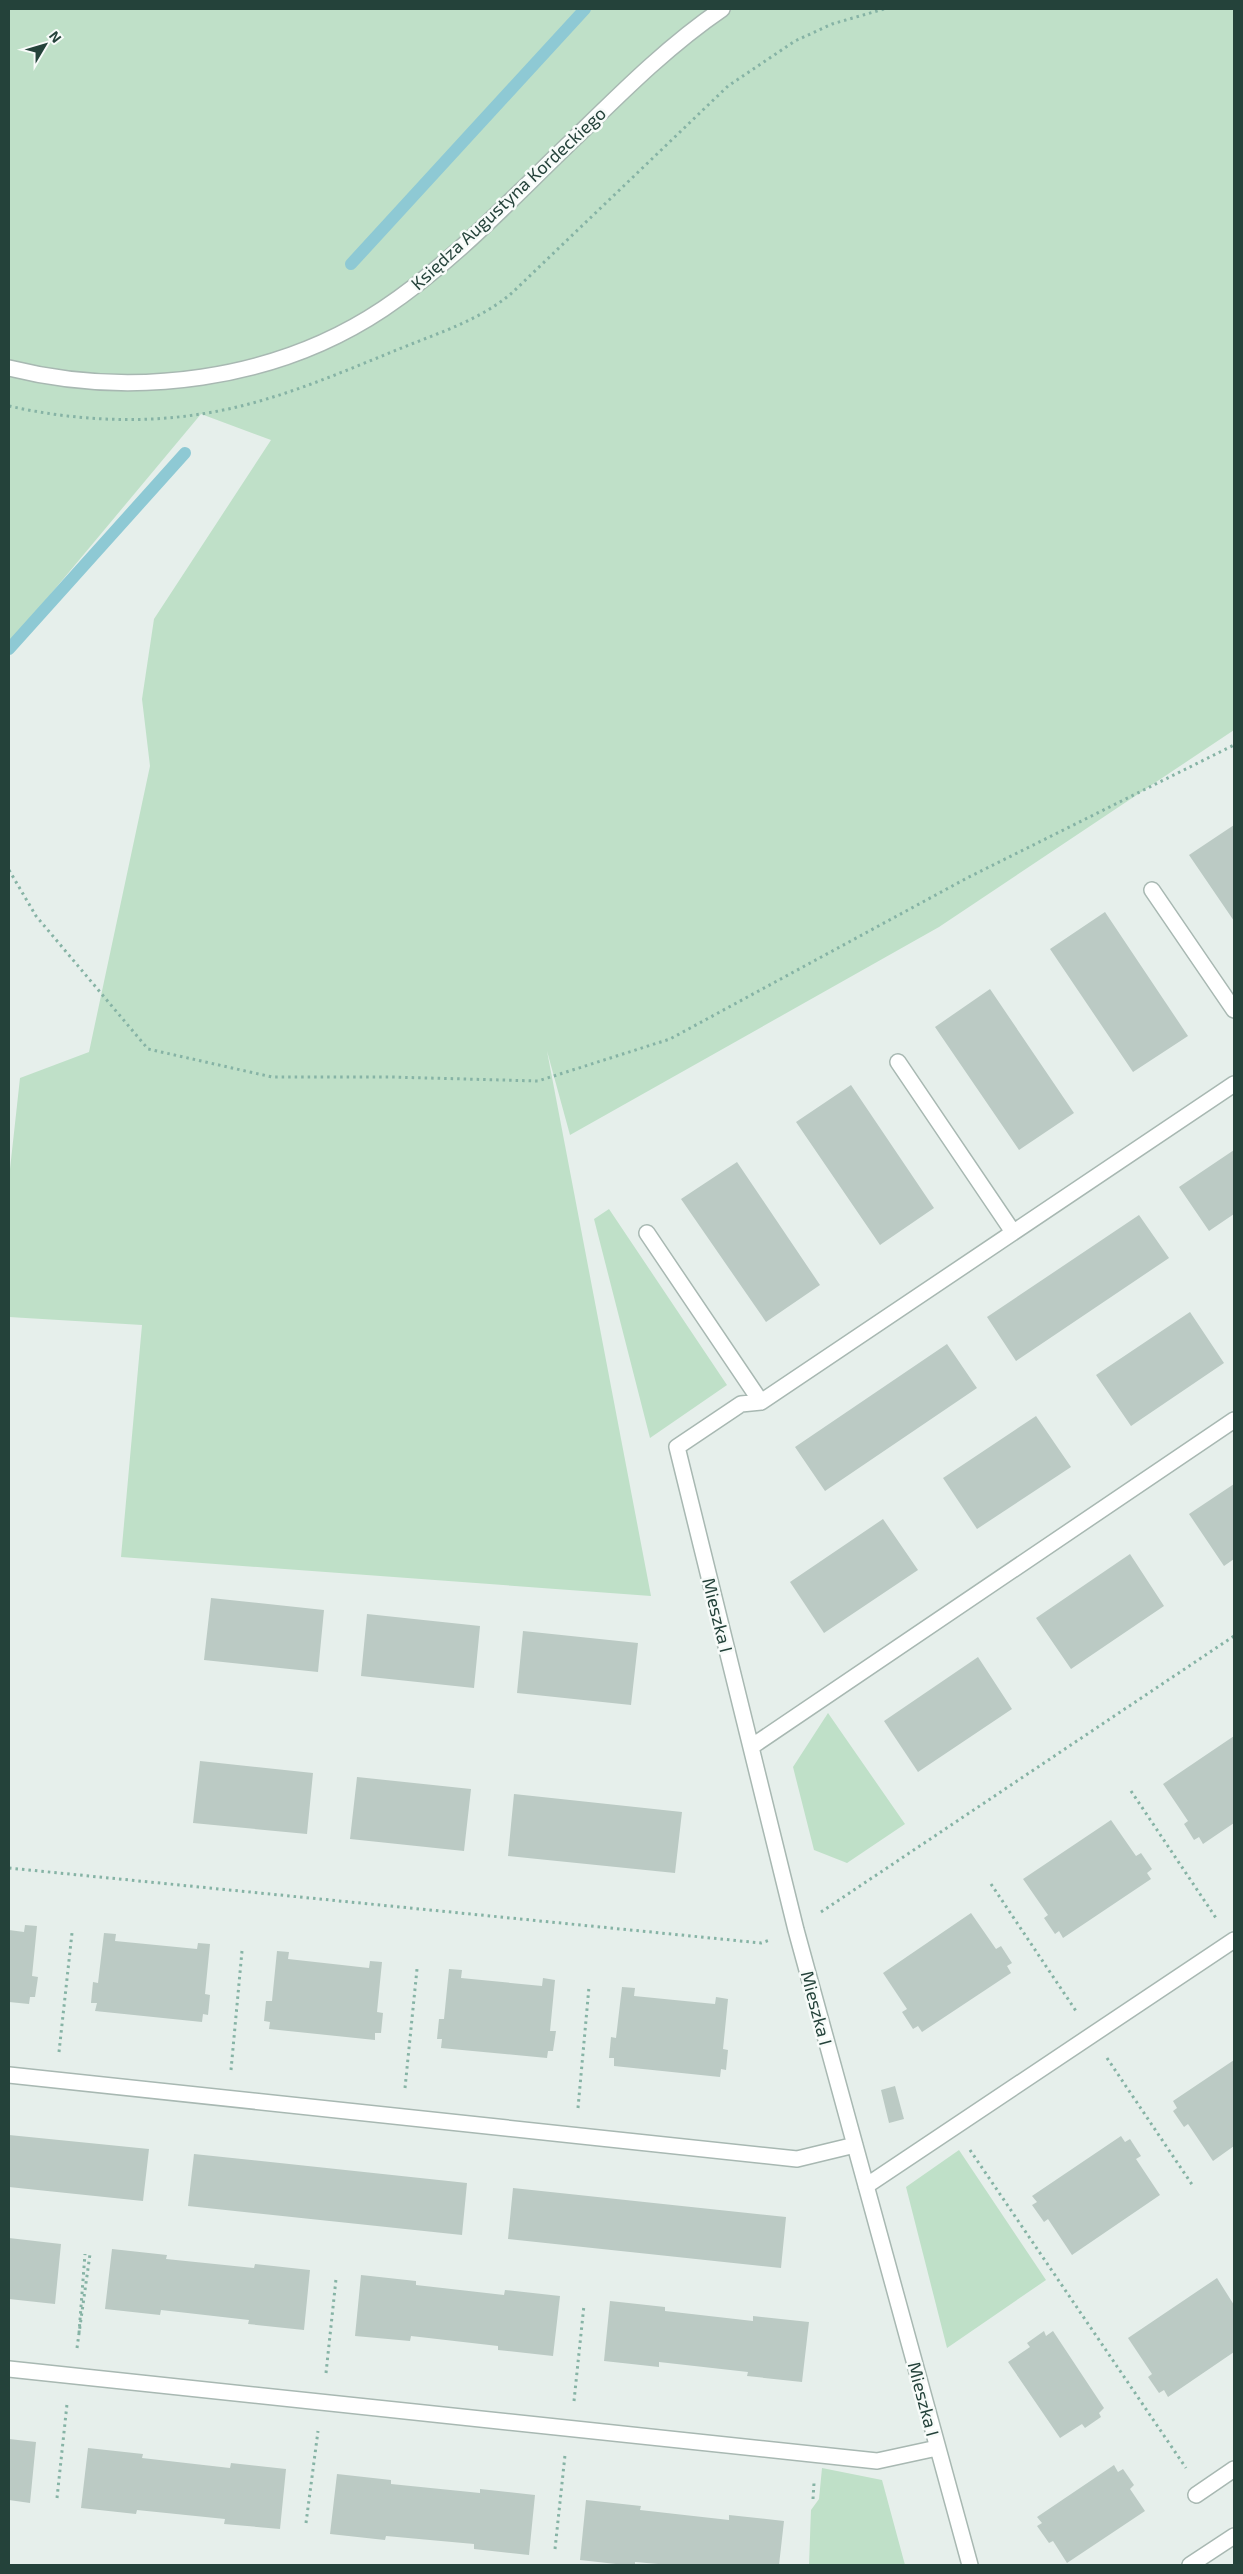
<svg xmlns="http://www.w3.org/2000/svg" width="1243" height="2574" font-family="'Exo 2',sans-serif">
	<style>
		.green { fill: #bfe0c8 }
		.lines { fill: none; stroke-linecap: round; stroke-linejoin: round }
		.stream { stroke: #8ec9d4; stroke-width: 12 }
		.building { fill: #bbcac4 }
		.minor-casing { stroke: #a8b8b2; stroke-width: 18 }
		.path { stroke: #86b3a5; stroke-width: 3; stroke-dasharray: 2.5 4; stroke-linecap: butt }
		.minor { stroke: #fff; stroke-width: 15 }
		.labels { text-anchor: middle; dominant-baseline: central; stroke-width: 5; stroke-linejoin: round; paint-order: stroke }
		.street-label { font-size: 18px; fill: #24423a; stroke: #f7fbf9 }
	</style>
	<rect width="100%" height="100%" fill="#e6efeb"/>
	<path class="green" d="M9,9h1225v721l-295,197 -369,208 -23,-84 104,545 -530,-39 21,-232 -133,-8v-139l11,-100 69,-26 61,-286 -8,-67 12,-80 117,-179 -70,-26 -192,230z
		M609,1209l118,176 -77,53 -56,-219z
		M828,1713l77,111 -58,39 -33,-13 -21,-83z
		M959,2150l87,130 -99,68 -41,-161z
		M822,2468l60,12 23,85h-96l2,-55 8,-11z"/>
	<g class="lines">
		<path class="stream" d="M351,264l234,-255
			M9,649l176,-196"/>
	</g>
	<path class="building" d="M1234,825v96l-45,-66z
		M1105,912l83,124 -55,36 -83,-123z
		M990,989l84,124 -55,37 -84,-123z
		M851,1085l83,123 -54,37 -84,-123z
		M1234,1150v64l-25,17 -30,-44z
		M737,1162l83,123 -54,37 -85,-123z
		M1139,1215l30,43 -153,103 -29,-44z
		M1190,1312l34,51 -93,63 -35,-51z
		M947,1344l30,44 -152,103 -30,-44z
		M1036,1416l35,51 -94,62 -34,-51z
		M1234,1484v75l-10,7 -35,-52z
		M883,1519l35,51 -94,63 -34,-51z
		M1130,1554l34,52 -93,63 -35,-51z
		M211,1598l113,12 -6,62 -114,-12z
		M367,1614l113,12 -6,62 -113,-12z
		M523,1631l115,12 -7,62 -114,-12z
		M978,1657l34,52 -94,63 -34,-51z
		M1234,1736v87l-31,21 -4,-7 -5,3 -10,-16 4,-3 -25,-37z
		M200,1761l113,12 -6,61 -114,-11z
		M357,1777l114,12 -7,62 -114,-12z
		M514,1794l168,18 -7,61 -167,-17z
		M1111,1820l25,36 5,-3 11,16 -5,4 4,6 -88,59 -4,-7 -4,3 -11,-16 4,-3 -25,-36z
		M971,1913l25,36 5,-3 11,17 -5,3 4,7 -89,59 -4,-6 -5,3 -11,-17 5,-3 -24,-36z
		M25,1925l12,1 -5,50 6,1 -3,20h-5l-1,7 -20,-2v-72l15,2z
		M104,1933l12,1 -1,7 82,8 1,-6 12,1 -5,50 5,1 -2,20 -5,-1 -1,8 -107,-11 2,-8h-6l2,-21 5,1z
		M277,1951l12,1 -1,7 81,9 1,-7 12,1 -5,50 6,1 -2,20h-6v7l-106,-11 1,-7 -6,-1 2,-20h6z
		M449,1969l13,1 -1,8 81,8 1,-8 12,2 -5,51h6l-3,20h-5l-1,7 -106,-10 1,-9h-5l2,-20h5z
		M622,1987l13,1 -1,8 81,8 1,-7 12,2 -5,50 5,1 -2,20 -5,-1 -1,8 -106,-11v-8h-5l2,-21 5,1z
		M1234,2060v86l-21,15 -25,-37 -4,3 -11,-16 4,-3 -4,-7z
		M895,2086l9,33 -15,4 -8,-33z
		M9,2135l140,14 -6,52 -134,-14z
		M1121,2136l4,6 5,-3 11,17 -5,3 24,36 -88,60 -24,-36 -4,3 -12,-17 5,-3 -5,-6z
		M194,2154l273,29 -5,52 -274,-29z
		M513,2188l273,29 -5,51 -273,-29z
		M9,2238l52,6 -6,60 -46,-5z
		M112,2249l55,6 -1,4 88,9 1,-4 55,6 -6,60 -56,-6 1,-4 -88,-10 -1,5 -55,-6z
		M361,2275l55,6v4l88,10 1,-5 55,6 -7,60 -55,-6v-4l-87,-10 -1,5 -55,-5z
		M1217,2278l17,27v47l-66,45 -4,-7 -5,3 -11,-16 4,-3 -24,-36z
		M610,2301l55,6v4l88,10v-5l56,6 -7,60 -55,-6 1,-4 -89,-10v5l-55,-6z
		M1044,2331l2,5 7,-5 51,77 -5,5 2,4 -16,11 -3,-4 -22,14 -52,-76 22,-15 -3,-4z
		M9,2439l27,3 -6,61 -21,-3z
		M88,2448l55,6 -1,4 88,10 1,-5 55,6 -6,60 -56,-5 1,-5 -88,-9 -1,4 -55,-6z
		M1114,2465l4,7 5,-3 11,16 -4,4 15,22 -78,52 -14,-22 -4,2 -12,-17 5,-3 -5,-6z
		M337,2474l54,6v4l89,9v-4l55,6 -6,60 -55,-6v-5l-88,-8 -1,4 -55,-6z
		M586,2500l55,6 -1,4 89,10v-5l55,6 -5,44h-109l-35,-3v3h-10l-45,-5z"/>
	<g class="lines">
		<defs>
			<path id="minor" d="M9,368c124,31 266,13 374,-59 72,-48 131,-113 193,-172 46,-45 93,-92 146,-128
				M1152,890l82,120
				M898,1062l115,170
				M647,1233l114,169
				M751,1747l483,-327
				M9,2075l788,84 58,-14
				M866,2186l368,-246
				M9,2369l868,92 60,-13
				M1196,2495l38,-26
				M970,2565l-174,-635 -119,-483 64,-43 20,-2 473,-318
				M1190,2565l44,-29"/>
		</defs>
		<use href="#minor" class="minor-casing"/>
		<path class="path" d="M9,406c62,14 129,18 192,8 68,-10 134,-39 198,-65 39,-16 82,-29 114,-57l215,-206 67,-45 37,-17 52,-15
			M9,870l27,46 112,133 124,28h119l147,4 132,-42 297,-161 267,-133
			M1131,1791l85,127
			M9,1868l752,75 9,-3
			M991,1884l85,127
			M821,1912l413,-276
			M59,2052l13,-119
			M1107,2058l86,128
			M231,2070l11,-119
			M405,2088l12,-119
			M578,2108l11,-121
			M970,2150l216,318
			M79,2333l6,-79
			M77,2348l13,-94
			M326,2373l10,-94
			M574,2401l10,-96
			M57,2498l10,-94
			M813,2499l1,-16
			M306,2523l12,-92
			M555,2549l10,-94"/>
		<use href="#minor" class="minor"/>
	</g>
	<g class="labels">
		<g class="street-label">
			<text transform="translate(508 198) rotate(-43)">Księdza Augustyna Kordeckiego</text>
			<text transform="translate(718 1615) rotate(76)">Mieszka I</text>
			<text transform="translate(817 2008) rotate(75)">Mieszka I</text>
			<text transform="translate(924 2399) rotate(75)">Mieszka I</text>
		</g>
	</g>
	<rect width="1243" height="2574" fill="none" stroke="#24423a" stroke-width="20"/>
	<g transform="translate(45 45) rotate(52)" stroke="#f7fbf9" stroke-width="4" paint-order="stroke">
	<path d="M0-4L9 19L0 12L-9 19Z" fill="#24423a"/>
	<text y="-8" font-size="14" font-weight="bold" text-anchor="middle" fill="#24423a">N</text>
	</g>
</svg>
